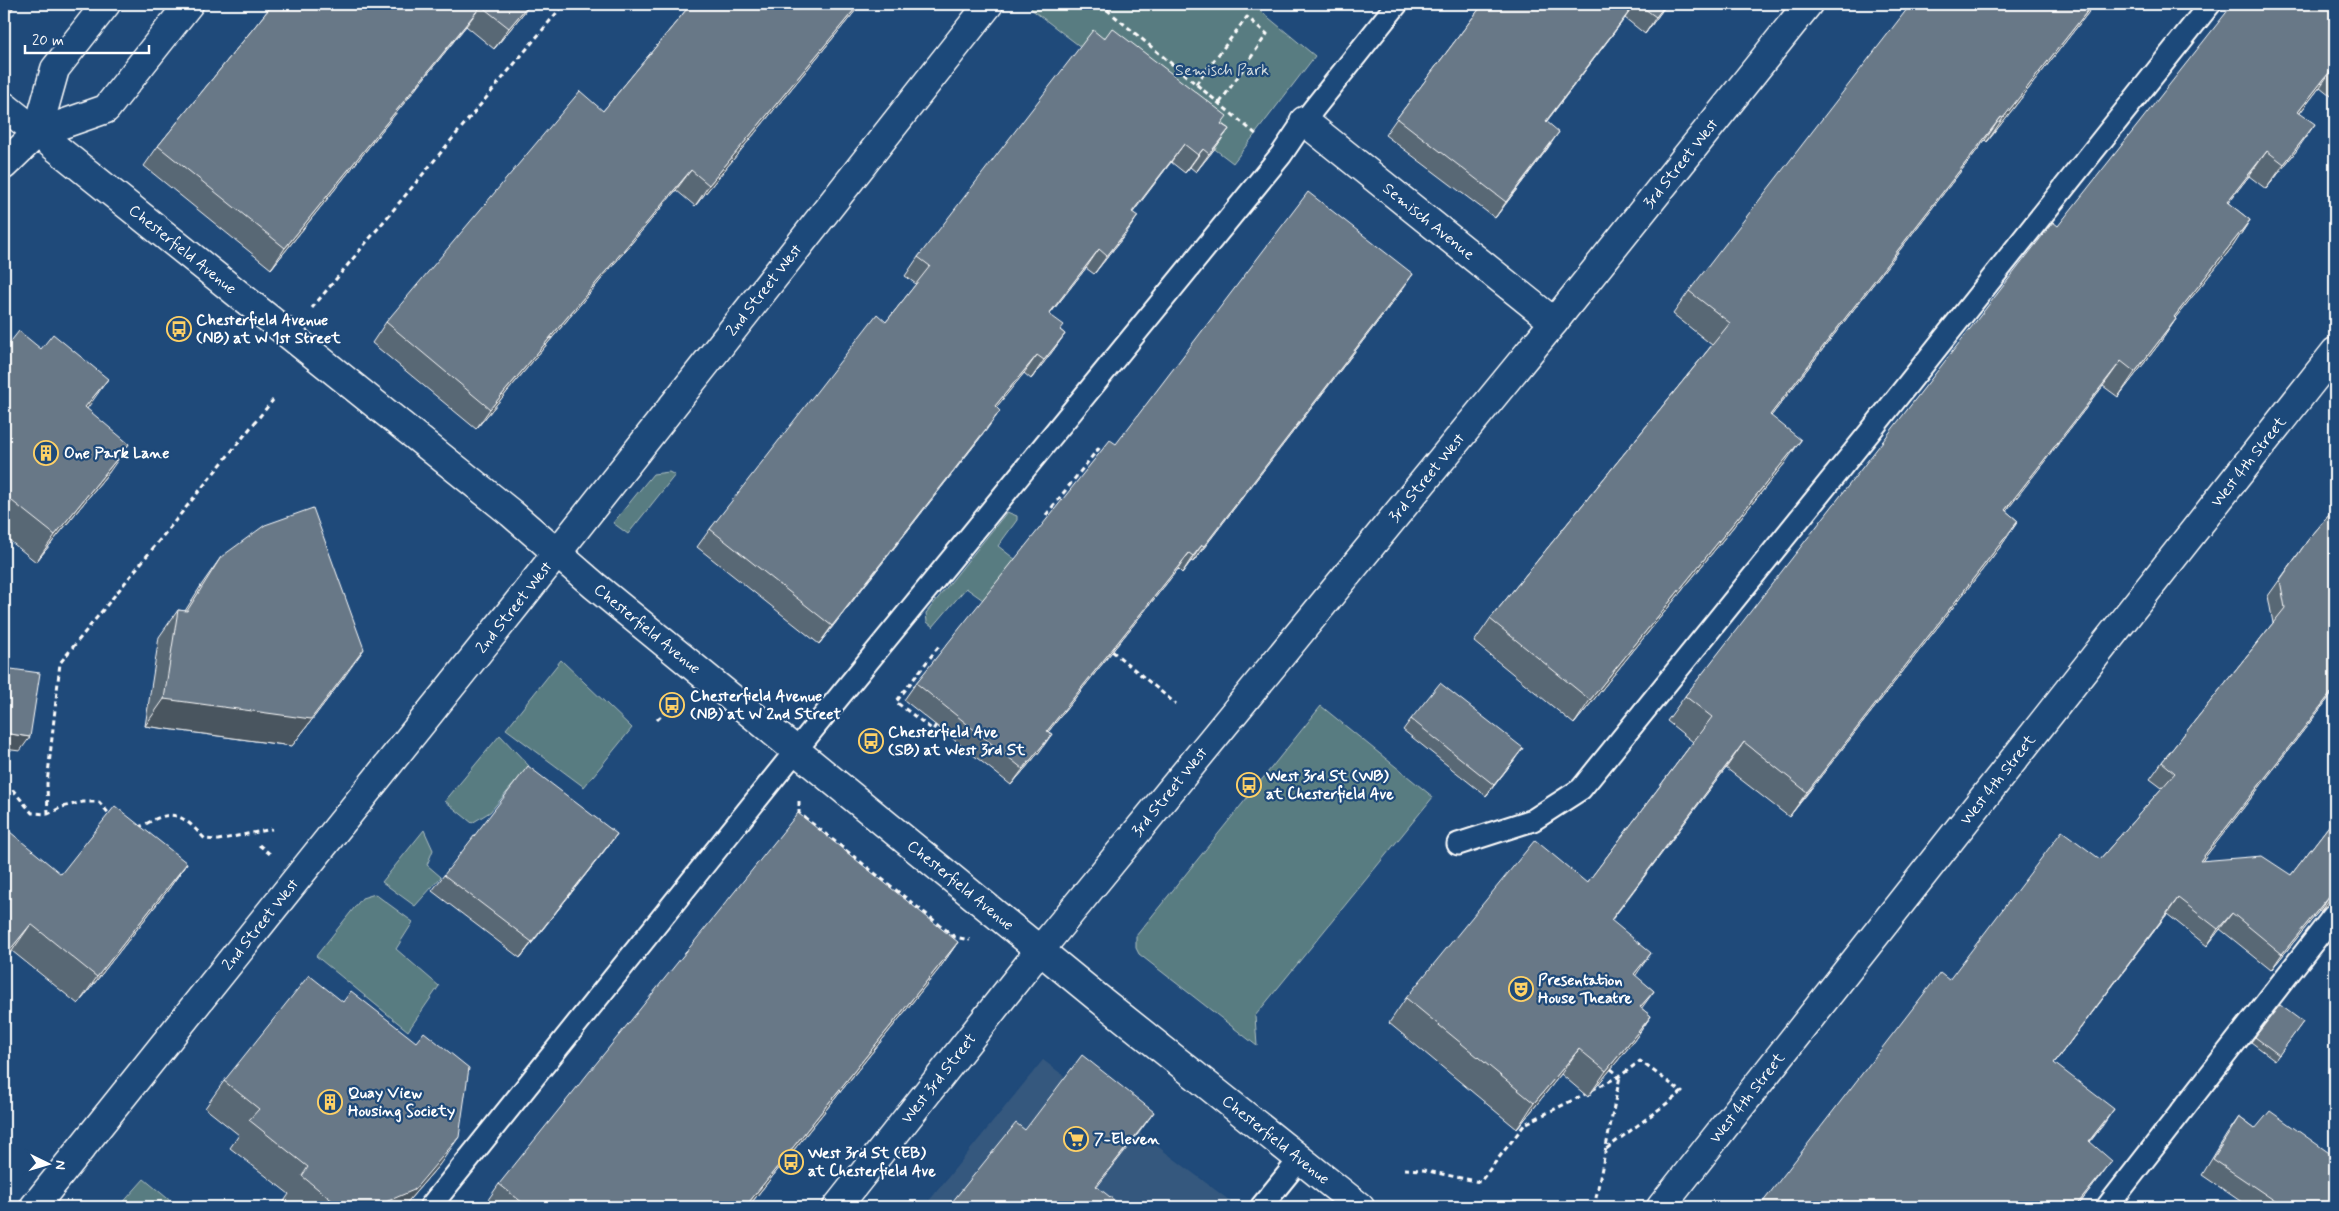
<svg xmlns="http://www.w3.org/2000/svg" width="2339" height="1211" font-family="Mynerve,sans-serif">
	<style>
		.built { fill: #35587e }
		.green { fill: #597c81; stroke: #acbec0 }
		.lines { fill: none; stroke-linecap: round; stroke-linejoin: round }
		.service-casing { stroke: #fff; stroke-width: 25 }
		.minor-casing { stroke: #fff; stroke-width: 31 }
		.tertiary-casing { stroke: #fff; stroke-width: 31 }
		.path { stroke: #fff; stroke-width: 3; stroke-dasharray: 5 4; stroke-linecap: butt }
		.service { stroke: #1f4a7a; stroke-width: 21 }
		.minor { stroke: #1f4a7a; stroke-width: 28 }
		.tertiary { stroke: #1f4a7a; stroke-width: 28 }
		.wall { fill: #596774; stroke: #fff }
		.shaded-wall { fill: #48545e; stroke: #fff }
		.building { fill: #677887; stroke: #fff }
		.labels { text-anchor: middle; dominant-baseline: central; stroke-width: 4.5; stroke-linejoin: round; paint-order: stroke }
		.park-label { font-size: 16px; fill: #d6dee0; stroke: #1f4a7a }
		.street-label { font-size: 16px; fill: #fff; stroke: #1f4a7a }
		.poi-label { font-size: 16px; font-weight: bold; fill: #fff; stroke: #1f4a7a; text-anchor: start }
	</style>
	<rect width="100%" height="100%" fill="#1f4a7a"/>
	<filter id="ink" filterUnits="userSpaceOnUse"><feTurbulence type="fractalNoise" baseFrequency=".02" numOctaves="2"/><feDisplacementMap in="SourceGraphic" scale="10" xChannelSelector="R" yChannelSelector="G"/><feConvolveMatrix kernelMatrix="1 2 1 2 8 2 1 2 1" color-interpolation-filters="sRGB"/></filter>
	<g filter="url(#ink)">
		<path class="built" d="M1043,1060l195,147h-314z"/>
		<path class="green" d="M1036,4h216l63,52 -82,107 -202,-154z
			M669,472l6,3 -47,59 -15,-11 40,-49z
			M1007,512l10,4v4l-19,26 18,14 -33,40 -17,-12 -33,39 -6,-5 -1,-9z
			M561,660l71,68 -48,59 -78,-58z
			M1321,706l112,91 -178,219 2,30 -118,-92 -3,-6v-12z
			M500,735l29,31 -39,46 -18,11 -27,-22z
			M424,830l9,20 -6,15 14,12 -26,29 -33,-24z
			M375,894l38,28 -17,27 43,37 -31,45 -92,-75 46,-58z
			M144,1179l34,28h-59z"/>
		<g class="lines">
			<defs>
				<path id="service" d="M1458,844l75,-24 48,-31 288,-356 341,-429
					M430,1207l400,-499 451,-553 23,-34 93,-117
					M1261,1207l39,-48
					M2107,1207l228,-293"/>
				<g id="minor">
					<path id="s1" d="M1304,121l250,201"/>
					<path d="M37,133l18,-64 51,-65"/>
					<path d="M4,165l33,-32 69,-24 83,-105"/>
					<path id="s2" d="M34,1207l482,-602 473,-601"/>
					<path id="s3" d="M1661,1207l674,-855"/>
				</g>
				<g id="tertiary">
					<path id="s4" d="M4,106l507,407 84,73 502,411 263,210"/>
					<path id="s5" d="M837,1207l203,-257 514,-628 254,-318"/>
				</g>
			</defs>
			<use href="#service" class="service-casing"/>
			<use href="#minor" class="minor-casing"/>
			<use href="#tertiary" class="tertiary-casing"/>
			<path class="path" d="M1100,4l157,131
				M1196,84l51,-67 20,17 -48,70
				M312,308l252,-304
				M1046,515l52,-66 5,4
				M1112,651l64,53
				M657,720l15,-15
				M936,725l-3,5 -37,-28 43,-56
				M4,788l8,1 20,24 16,1 14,-7 21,-5h16l13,15
				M799,801v12l156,124 15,3
				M48,814l-1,-30 13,-121 213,-263
				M138,827c8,-2 15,-8 23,-10 20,-7 31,9 44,22l13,1 54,-11
				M259,845l11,9
				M1611,1069l9,7
				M1592,1090l28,-14 20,-15 42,31 -76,57
				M1404,1169l19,1 57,12 45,-58 62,-31
				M1596,1198l24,-122"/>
			<use href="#service" class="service"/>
			<use href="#minor" class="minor"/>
			<use href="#tertiary" class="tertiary"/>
		</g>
		<path class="wall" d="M4,4h12l-12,16z
			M273,4h258l-37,45 -28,-23 -195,243 -127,-103 14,-20z
			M691,4h170l-166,202 -19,-16 -200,239 -104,-86 14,-21 217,-211z
			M1483,4h184l-22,30 -20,-16 -79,104 2,26 -53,70 -110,-83 12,-17z
			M2095,4l-108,138 -2,-2 -214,276 14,47 -211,261 -100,-82 16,-23 222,-274 -39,-31 16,-23z
			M2335,4v95l-15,-12 -20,26 -3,37 -31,39 -17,-13 -21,27 22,17 -17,26 -58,72 1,1 -17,25 -41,53 -15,-11 -97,125 12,10 -17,25 -212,271 -63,-49 -115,152 24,56 19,15 -13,17 10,8 -18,26 -45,55 -27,-23 -44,55 -128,-106 17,-25 181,-115 106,-141 -26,-21 18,-25 373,-470z
			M1104,39l125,90 -13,18 -20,25 -6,-5 -5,6 -14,-11 -39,51 -7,22 -31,39 -8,-6 -36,46 10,16 5,4 -13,18 -21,27 -7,-6 -28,34 -9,22 -168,215 -122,-97 13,-18 176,-207 30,-38 -11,-8 13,-19z
			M1402,290l-209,272 -2,-1 -9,12 -4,-4 -130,163 -8,19 -29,34 -107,-85 12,-17 200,-239z
			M4,350l83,58 23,63 -74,91 -32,-26z
			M2335,508v182l-133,171 89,14 44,-57v85l-4,-1 -11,10 -1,-1 -48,59 -51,-41 -13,17 -40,-32 -113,149 49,62 -13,17 10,35 -23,30h-318l190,-227 151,-121 62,-71 -12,-9 12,-17 111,-139 -5,-27 40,-56z
			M221,557l124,119 -53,70 -147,-20 14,-89 19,-27 7,1 17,-27z
			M1411,719l104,40 -29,37 -83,-66z
			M617,834l-12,16 -85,108 -88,-67 12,-16z
			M187,863l-19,27 -90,114 -66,-53 49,-77z
			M958,942l-19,27 -191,238h-265l16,-23z
			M2303,1022l-28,38 -24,-18 4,-5z
			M224,1081l216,83 -37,43h-116l-4,-4 6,-9 -59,-46 9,-13 -34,-27z
			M2239,1117l16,12 80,78h-86l-47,-32 25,-41z"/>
		<path class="shaded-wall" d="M14,4h2l-12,16v-1z
			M529,4h2l-37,45 15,-21z
			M859,4h2l-166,202 14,-21z
			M1635,4l-10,14 -91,120 12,-17z
			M1666,4h1l-22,30 11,-17z
			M2093,4h2l-108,138 16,-24z
			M481,6l-15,20 -195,243 14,-21z
			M2335,65l-15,22 -39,50 17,-25z
			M2001,117l-16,23 -231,298 16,-23z
			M2315,124l-18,26 -31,39 18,-25z
			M1229,129l-13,18 -20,25 13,-18z
			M1559,132l-11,16 -53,70 11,-16z
			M1184,144l-13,18 -52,69 13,-19z
			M1203,149l-13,18 -5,6 13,-18z
			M2267,151l-18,25 -40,51 18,-25z
			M691,170l-15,20 -200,239 14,-20z
			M1138,216l-13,19 -31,39 13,-18z
			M2250,220l-17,26 -77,96 18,-25z
			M1099,249l-13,19 -50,64 13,-18z
			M1413,274l-11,16 -209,272 11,-16z
			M2176,319l-17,25 -41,53 17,-25z
			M1065,334l-13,18 -21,27 13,-19z
			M1037,355l-13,18 -42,52 13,-19z
			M2121,361l-18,25 -116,150 18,-26z
			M108,379l-19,27 -23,28 19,-27z
			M1000,411l-13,18 -168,215 13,-18z
			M1801,440l-16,23 -211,261 16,-24z
			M129,444l-19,27 -74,91 19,-27z
			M2018,521l-17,25 -212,271 18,-25z
			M1202,545l-11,16 -9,12 11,-17z
			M1189,553l-11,16 -142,178 11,-16z
			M364,649l-19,27 -53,70 -147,-20 19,-27z
			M2335,688v2l-146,188 11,-17z
			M4,733l26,4 -10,14 -16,-2z
			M1052,734l-12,17 -29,34 12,-16z
			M1744,742l-18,26 -133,177 18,-25z
			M1523,748l-8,11 -29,37 8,-11z
			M617,834l-12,16 -85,108 12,-16z
			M187,863l-19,27 -90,114 19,-27z
			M2335,893v10l-4,-1 -11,10 12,-16z
			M2330,895l-11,16 -48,59 11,-16z
			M2178,898l-11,16 -125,165 12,-16z
			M2232,913l-12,16 -13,17 11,-17z
			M31,924l-19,27 -8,10v-4z
			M958,942l-19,27 -191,238h-3z
			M1651,953l-17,25v-4z
			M1654,991l-18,25 4,-9z
			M1651,1016l-18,26 -45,55 18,-26z
			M1579,1049l-18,25 -44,55 17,-26z
			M2114,1109l-11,16 -26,32 12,-16z
			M1154,1112l-13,18 -58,75 13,-19z
			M459,1137l-19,27 -37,43h-29z
			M2112,1161l-12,16 -23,30h-2z"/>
		<path class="building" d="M273,4h256l-20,24 -28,-22 -196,242 -127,-102z
			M691,4h168l-150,181 -18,-15 -201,239 -104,-87 194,-231 23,20z
			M1483,4h152l-89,117 13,11 -53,70 -109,-84z
			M1638,4h28l-10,13z
			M1911,4h182l-90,114 -2,-1 -231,298 31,25 -211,260 -100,-81 240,-296 -41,-32z
			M2233,4h102v61l-37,47 17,12 -31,40 -17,-13 -40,51 23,18 -76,97 2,2 -41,53 -14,-11 -116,149 13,11 -211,271 -63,-50 -133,178 40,33 -17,21 20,17 -14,16 11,9 -45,55 -27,-22 -45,54 -128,-105 129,-158 52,43 125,-166 -27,-21 368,-474 5,4z
			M1112,28l115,88 -6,8 8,5 -20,25 -6,-5 -5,6 -14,-11 -52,68 6,4 -31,40 -8,-7 -50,65 15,11 -4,5 5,4 -21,26 -7,-5 -42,51 5,5 -168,215 -122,-97 167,-215 9,8 44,-56 -12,-9 175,-227 11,9z
			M1308,192l105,82 -209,272 -2,-1 -9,11 -4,-3 -142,178 5,3 -29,35 -107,-86 194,-243 6,4z
			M19,331l22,18 12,-15 55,45 -23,28 44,37 -74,91 -43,-34 -8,10v-161z
			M313,508l51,141 -53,70 -147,-20 14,-89 9,1 34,-54 44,-32z
			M2335,508v180l-135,173 62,-5 29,19 44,-57v75l-3,3 -2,-1 -48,59 -50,-41 -14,16 -40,-31 -124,165 60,46 -25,32 23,20 -37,46h-316l181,-234 9,7 113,-149 38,28 75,-86 -13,-11 123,-154 -5,-28 28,-40z
			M4,668l36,5 -10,64 -26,-4z
			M1440,683l83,65 -29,37 -83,-66z
			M528,766l89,68 -85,108 -88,-67z
			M115,806l72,57 -90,114 -66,-53 -27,33v-130l57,47z
			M798,813l160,129 -213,265h-217l-29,-23z
			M309,975l34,27 8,-11 65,51 8,-10 45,36 -10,69 -45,53 -40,17h-34l-38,-31 6,-9 -59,-47 10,-11 -35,-28z
			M2280,1005l23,17 -24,33 -24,-18z
			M1082,1055l72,57 -58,74 27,21h-175l68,-84 9,7z
			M2270,1111l65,46v50h-51l-71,-48 26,-42 16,12z"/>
	</g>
	<defs>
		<symbol id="bus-ring" viewBox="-11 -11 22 22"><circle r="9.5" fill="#1f4a7a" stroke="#ffd166" stroke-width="1.5"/><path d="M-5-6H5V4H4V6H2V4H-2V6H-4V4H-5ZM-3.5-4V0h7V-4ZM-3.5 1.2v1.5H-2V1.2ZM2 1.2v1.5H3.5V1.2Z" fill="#ffd166"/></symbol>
		<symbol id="building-ring" viewBox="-11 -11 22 22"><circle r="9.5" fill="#1f4a7a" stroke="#ffd166" stroke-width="1.5"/><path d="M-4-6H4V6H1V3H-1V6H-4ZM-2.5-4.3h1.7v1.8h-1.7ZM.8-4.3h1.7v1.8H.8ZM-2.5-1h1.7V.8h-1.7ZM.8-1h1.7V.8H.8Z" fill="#ffd166"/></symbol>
		<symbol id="theatre-ring" viewBox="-11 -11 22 22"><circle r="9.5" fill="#1f4a7a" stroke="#ffd166" stroke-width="1.5"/><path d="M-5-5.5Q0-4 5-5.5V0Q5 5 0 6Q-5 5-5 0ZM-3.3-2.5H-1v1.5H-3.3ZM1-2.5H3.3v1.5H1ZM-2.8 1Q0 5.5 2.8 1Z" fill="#ffd166"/></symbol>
		<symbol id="supermarket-ring" viewBox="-11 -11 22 22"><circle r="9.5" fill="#1f4a7a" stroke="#ffd166" stroke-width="1.5"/><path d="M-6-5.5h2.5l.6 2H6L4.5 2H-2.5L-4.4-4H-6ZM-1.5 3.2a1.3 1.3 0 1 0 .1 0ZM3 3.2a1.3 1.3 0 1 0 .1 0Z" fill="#ffd166"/></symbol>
	</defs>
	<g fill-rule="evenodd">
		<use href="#bus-ring" x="165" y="315" width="28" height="28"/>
		<use href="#building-ring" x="32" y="439" width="28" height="28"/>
		<use href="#bus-ring" x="658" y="691" width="28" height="28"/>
		<use href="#bus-ring" x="857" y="727" width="28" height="28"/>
		<use href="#bus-ring" x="1235" y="771" width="28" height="28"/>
		<use href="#theatre-ring" x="1507" y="975" width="28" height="28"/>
		<use href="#building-ring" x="316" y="1088" width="28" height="28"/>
		<use href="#supermarket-ring" x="1062" y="1125" width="28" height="28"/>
		<use href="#bus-ring" x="777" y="1148" width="28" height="28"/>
	</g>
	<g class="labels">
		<g class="park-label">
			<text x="1222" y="70">Semisch Park</text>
		</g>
		<g class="street-label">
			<text stroke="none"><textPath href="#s5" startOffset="1342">3rd Street West</textPath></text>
			<text stroke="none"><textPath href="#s1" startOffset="160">Semisch Avenue</textPath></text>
			<text stroke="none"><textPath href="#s4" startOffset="229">Chesterfield Avenue</textPath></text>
			<text stroke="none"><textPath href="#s2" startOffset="1172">2nd Street West</textPath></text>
			<text stroke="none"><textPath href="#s3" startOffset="949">West 4th Street</textPath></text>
			<text stroke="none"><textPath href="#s5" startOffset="938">3rd Street West</textPath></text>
			<text stroke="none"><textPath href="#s2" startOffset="768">2nd Street West</textPath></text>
			<text stroke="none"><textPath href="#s4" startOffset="829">Chesterfield Avenue</textPath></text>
			<text stroke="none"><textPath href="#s3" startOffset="544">West 4th Street</textPath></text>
			<text stroke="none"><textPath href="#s5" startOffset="532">3rd Street West</textPath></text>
			<text stroke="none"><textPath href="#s4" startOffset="1234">Chesterfield Avenue</textPath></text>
			<text stroke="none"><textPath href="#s2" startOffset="362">2nd Street West</textPath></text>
			<text stroke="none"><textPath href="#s5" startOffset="164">West 3rd Street</textPath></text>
			<text stroke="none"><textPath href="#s3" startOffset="139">West 4th Street</textPath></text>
			<text stroke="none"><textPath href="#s4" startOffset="1639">Chesterfield Avenue</textPath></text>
		</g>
		<g class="poi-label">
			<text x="196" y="320">Chesterfield Avenue<tspan x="196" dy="18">(NB) at W 1st Street</tspan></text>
			<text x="64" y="453">One Park Lane</text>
			<text x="690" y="696">Chesterfield Avenue<tspan x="690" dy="18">(NB) at W 2nd Street</tspan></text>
			<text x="888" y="732">Chesterfield Ave<tspan x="888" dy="18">(SB) at West 3rd St</tspan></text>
			<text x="1266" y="776">West 3rd St (WB)<tspan x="1266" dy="18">at Chesterfield Ave</tspan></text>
			<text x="1538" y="980">Presentation<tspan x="1538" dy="18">House Theatre</tspan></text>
			<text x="348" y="1093">Quay View<tspan x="348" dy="18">Housing Society</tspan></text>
			<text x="1094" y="1139">7-Eleven</text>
			<text x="808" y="1153">West 3rd St (EB)<tspan x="808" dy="18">at Chesterfield Ave</tspan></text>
		</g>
	</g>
	<rect width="2339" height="1211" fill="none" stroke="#1f4a7a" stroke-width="20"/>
	<rect x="10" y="10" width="2319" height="1191" fill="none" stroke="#fff" stroke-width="2" filter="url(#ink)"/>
	<g transform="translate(48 1164) rotate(95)" stroke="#1f4a7a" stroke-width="4" paint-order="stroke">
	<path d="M0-4L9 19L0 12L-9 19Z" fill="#ffffff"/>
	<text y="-8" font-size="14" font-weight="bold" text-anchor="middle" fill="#ffffff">N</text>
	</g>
	<path d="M25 45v8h124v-8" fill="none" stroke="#ffffff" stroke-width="2.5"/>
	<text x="32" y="45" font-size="15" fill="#ffffff" stroke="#1f4a7a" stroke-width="4" paint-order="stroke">20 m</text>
</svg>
